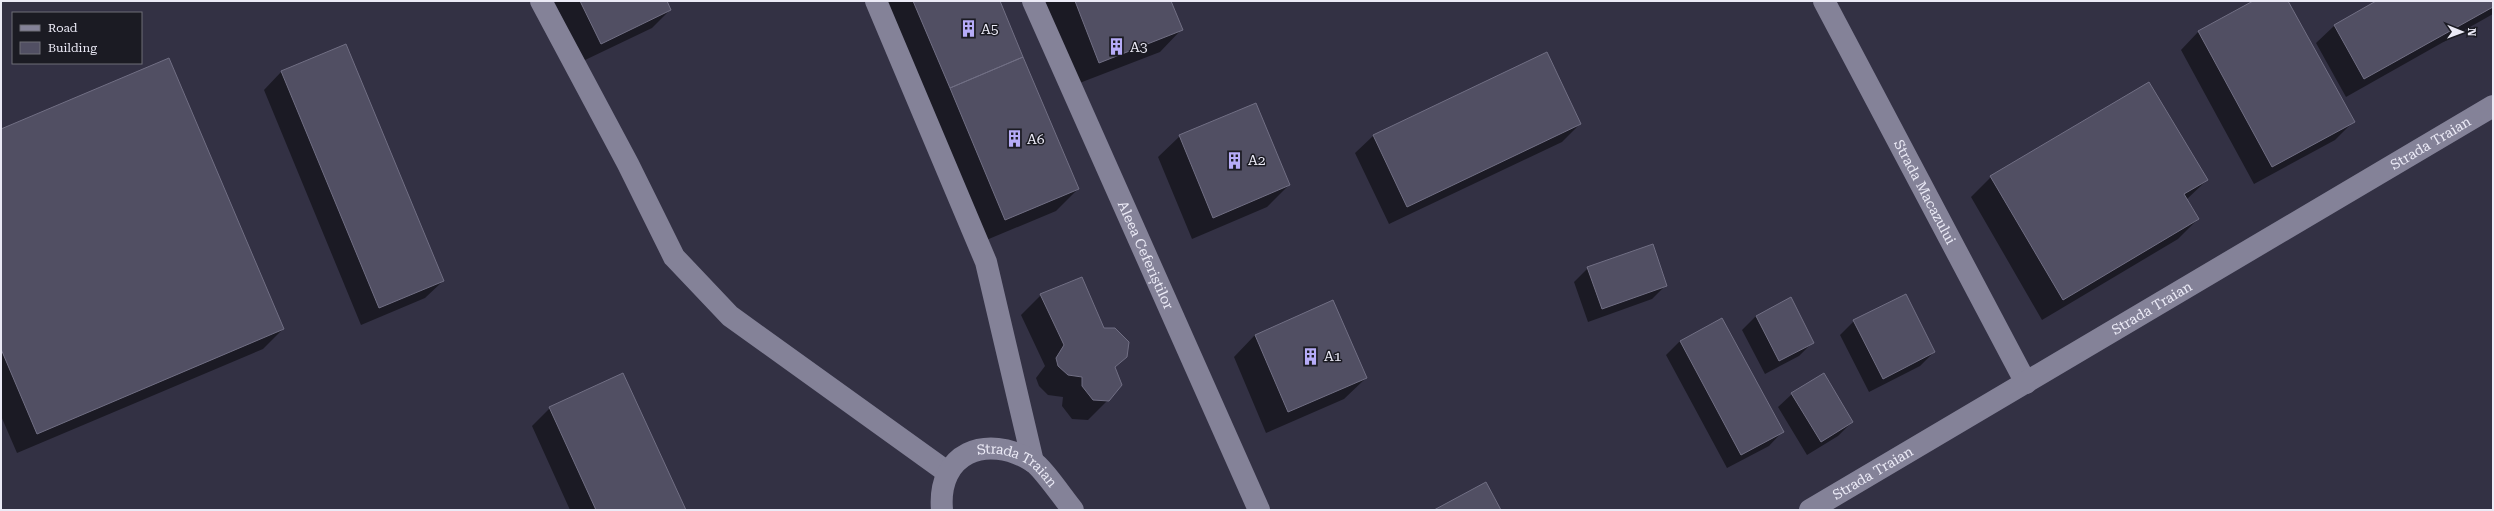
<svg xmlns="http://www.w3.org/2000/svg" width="2494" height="511" font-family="'Roboto Serif',serif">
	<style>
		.shadow { fill: #0007 }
		.building { fill: #514f63; stroke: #716f84 }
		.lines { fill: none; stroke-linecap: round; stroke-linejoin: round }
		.minor { stroke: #848298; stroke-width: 22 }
		.labels { text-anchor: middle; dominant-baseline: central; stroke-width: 3; stroke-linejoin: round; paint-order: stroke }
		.poi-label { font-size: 14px; fill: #ebeaf6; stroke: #1b1b23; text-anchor: start }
		.street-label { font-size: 14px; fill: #ebeaf6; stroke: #1b1b23 }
	</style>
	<rect width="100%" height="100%" fill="#333144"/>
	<path class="shadow" d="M554,1h111l5,9 -18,18 -69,33z
		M883,1h116l79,188 -22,22 -72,30z
		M1045,1h125l11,29 -21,22 -83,32z
		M2255,1h32l66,121 -18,18 -81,44 -73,-134 17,-18z
		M2378,1h115v13l-147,83 -30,-54 18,-17z
		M1547,53l33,71 -18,18 -173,82 -34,-71 18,-17z
		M281,72l162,209 -18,17 -64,27 -97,-235z
		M2149,83l58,97 -21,20 12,19 -20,20 -136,81 -71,-123 20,-20z
		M1,130l282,199 -20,20 -246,104 -16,-37z
		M1180,136l109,49 -22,22 -75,32 -34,-82z
		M1588,268l78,17 -14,14 -64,23 -14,-40z
		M1041,295l63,34 22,27 -12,12 -6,32 -20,20 -16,-1 -10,-13 1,-9 -15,-2 -9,-9 -3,-8 9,-12 -24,-51z
		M1756,316l57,26 -14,14 -34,18 -23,-44z
		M1854,321l80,31 -14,14 -51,26 -29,-57z
		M1255,335l111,43 -22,21 -78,34 -32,-76z
		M1680,341l102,91 -13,14 -42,22 -61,-113z
		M1792,394l60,28 -14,14 -31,19 -29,-48z
		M550,408l135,102h-115l-38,-84z"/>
	<path class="building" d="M580,1h87l4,9 -70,34z
		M913,1h87l23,56 -73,31z
		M1075,1h96l12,29 -84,33z
		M2253,1h35l67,121 -83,45 -74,-136z
		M2376,1h117v6l-129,72 -30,-54z
		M346,44l98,237 -65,27 -98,-237z
		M1547,52l34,72 -174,83 -34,-72z
		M1023,57l56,132 -74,31 -55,-132z
		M169,58l115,271 -247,105 -36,-85v-220z
		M2149,82l59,98 -24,14 15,25 -136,81 -73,-124z
		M1256,103l34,82 -77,33 -34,-83z
		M1653,244l14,42 -65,23 -15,-42z
		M1082,277l22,51h11l14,14 -2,15 -12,10 7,18 -13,16 -16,-1 -11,-14v-9l-14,-2 -10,-9 -2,-8 8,-13 -24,-51z
		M1906,294l29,58 -52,27 -30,-59z
		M1791,297l23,46 -35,18 -23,-45z
		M1333,300l34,78 -79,34 -33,-77z
		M1722,318l62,114 -43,23 -61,-114z
		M623,373l63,137h-90l-47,-103z
		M1824,373l29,49 -32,20 -30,-49z
		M1486,482l15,28h-67z"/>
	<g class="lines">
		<g class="minor">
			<path d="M541,1l87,163 46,93 56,59 217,156"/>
			<path d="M876,1l110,261 47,200"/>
			<path id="s1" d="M1033,1l226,509"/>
			<path id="s2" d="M1824,1l202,382"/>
			<path id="s3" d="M942,510c-5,-57 44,-77 90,-49 11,7 31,37 41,49"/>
			<path id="s4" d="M1810,510l683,-404"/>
		</g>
	</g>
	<defs>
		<symbol id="building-bare" viewBox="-9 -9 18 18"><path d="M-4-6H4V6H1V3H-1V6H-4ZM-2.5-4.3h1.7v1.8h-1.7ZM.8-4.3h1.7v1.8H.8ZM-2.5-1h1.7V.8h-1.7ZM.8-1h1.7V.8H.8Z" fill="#b6acf8" stroke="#1b1b23" stroke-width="2.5" paint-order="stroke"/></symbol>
	</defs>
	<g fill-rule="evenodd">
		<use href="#building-bare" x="956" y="16" width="25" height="25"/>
		<use href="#building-bare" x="1104" y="34" width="25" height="25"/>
		<use href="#building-bare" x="1002" y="126" width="25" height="25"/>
		<use href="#building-bare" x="1222" y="148" width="25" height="25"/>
		<use href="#building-bare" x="1298" y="344" width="25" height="25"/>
	</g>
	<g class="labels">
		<g class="poi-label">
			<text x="981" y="29">A5</text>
			<text x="1130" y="47">A3</text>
			<text x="1027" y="139">A6</text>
			<text x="1248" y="160">A2</text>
			<text x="1324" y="356">A1</text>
		</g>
		<g class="street-label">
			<text stroke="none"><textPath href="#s4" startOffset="721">Strada Traian</textPath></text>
			<text stroke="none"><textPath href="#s2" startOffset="216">Strada Macazului</textPath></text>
			<text stroke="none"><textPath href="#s1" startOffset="278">Aleea Ceferiștilor</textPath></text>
			<text stroke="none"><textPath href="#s4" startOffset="397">Strada Traian</textPath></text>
			<text stroke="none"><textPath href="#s3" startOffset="121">Strada Traian</textPath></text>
			<text stroke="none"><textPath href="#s4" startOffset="73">Strada Traian</textPath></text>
		</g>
	</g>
	<rect width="2494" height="511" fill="none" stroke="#ebeaf6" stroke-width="4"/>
	<rect x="12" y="12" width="130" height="52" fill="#1b1b23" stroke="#6e6e77"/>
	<rect x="20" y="25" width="20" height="6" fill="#848298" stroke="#6e6e77"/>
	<text x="48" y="32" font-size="12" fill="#ebeaf6">Road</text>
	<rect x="20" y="42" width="20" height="12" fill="#514f63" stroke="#6e6e77"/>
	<text x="48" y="52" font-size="12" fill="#ebeaf6">Building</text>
	<g transform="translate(2462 32) rotate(91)" stroke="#1b1b23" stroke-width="3" paint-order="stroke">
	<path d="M0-3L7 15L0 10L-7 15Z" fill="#ebeaf6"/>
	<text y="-6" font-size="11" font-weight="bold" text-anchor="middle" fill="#ebeaf6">N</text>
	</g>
</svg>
